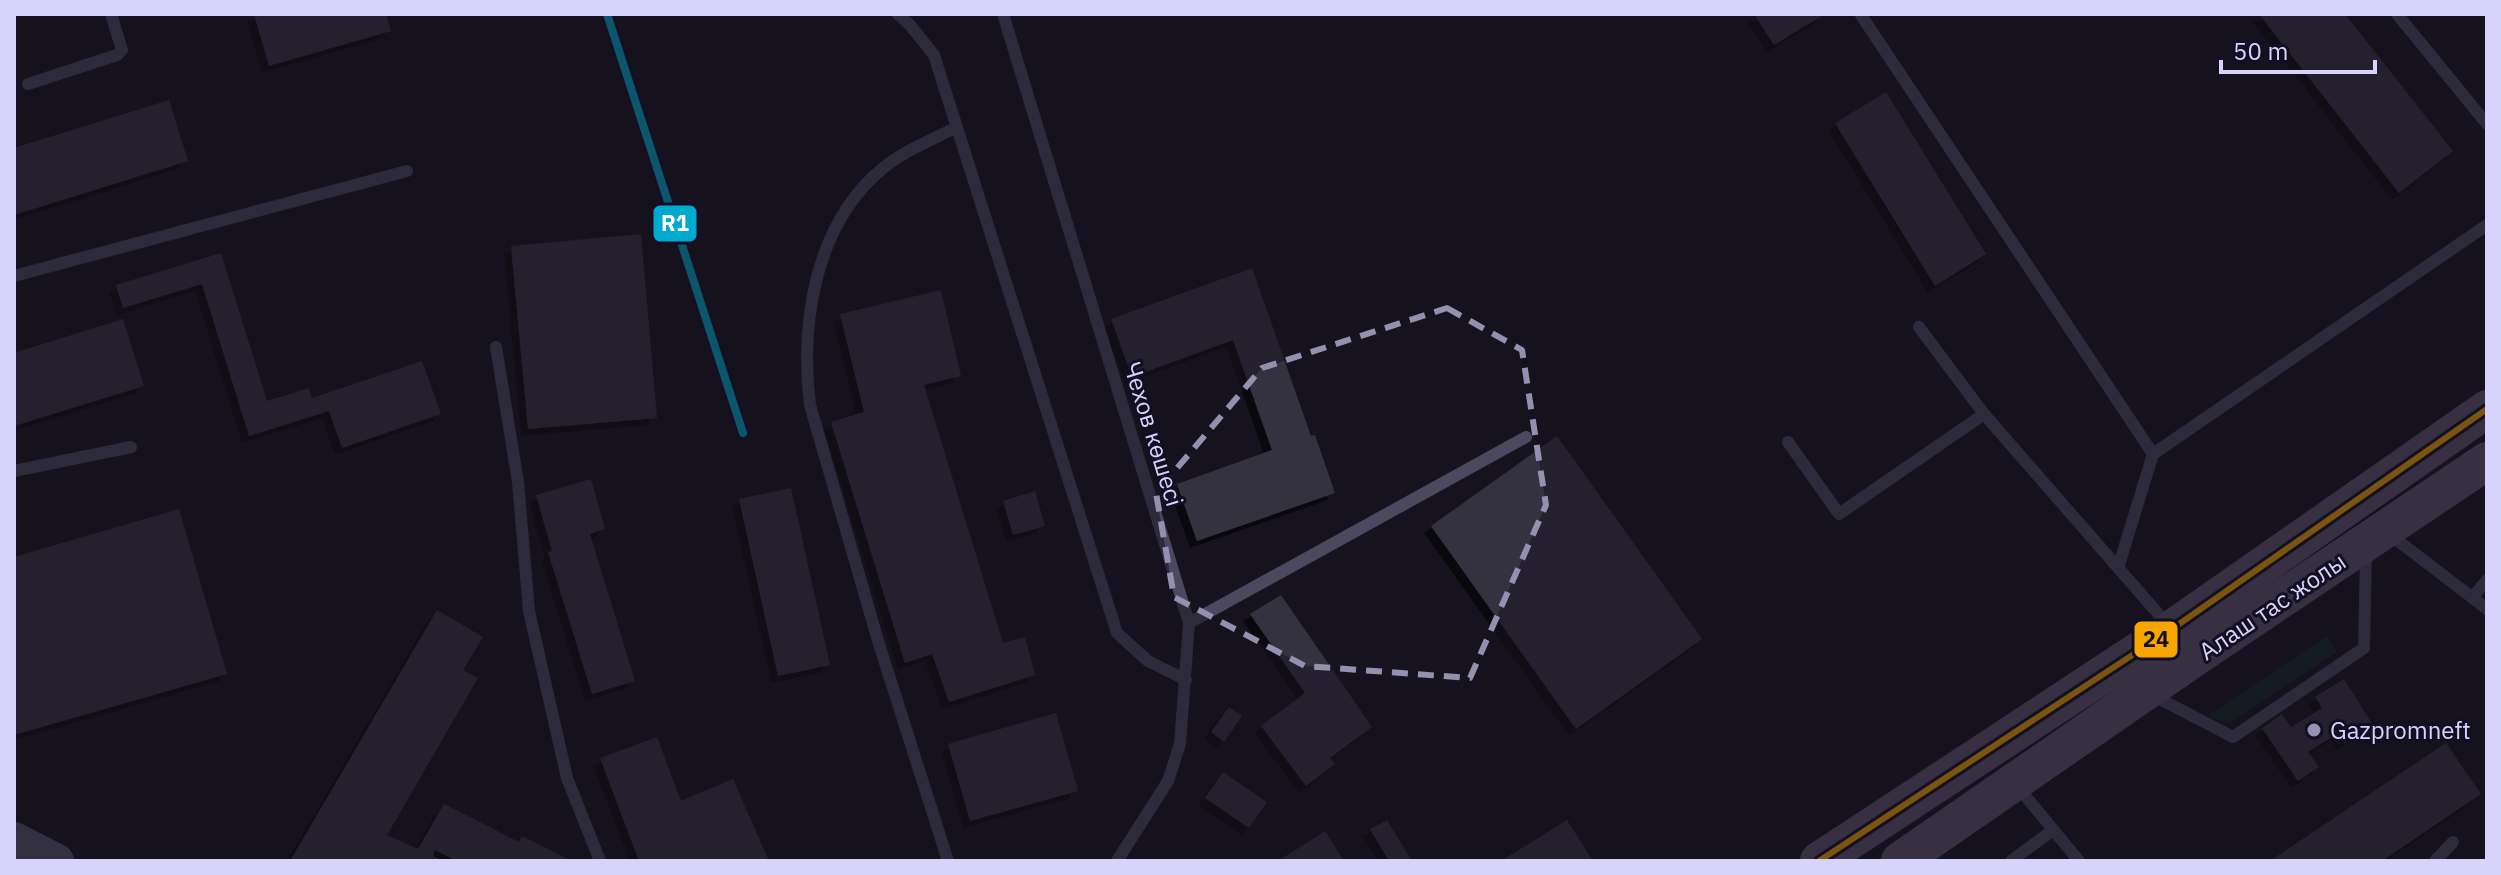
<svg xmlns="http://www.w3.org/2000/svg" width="2501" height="875" font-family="'IBM Plex Sans',sans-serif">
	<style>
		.green { fill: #132929 }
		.building { fill: #343140; filter: url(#shadow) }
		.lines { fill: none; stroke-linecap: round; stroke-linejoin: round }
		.service { stroke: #4a495f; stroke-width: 12 }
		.secondary { stroke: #575670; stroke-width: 34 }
		.primary { stroke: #5d546f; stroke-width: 38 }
		.bus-1-casing { stroke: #130f22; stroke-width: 12 }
		.bus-1 { stroke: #f7a600; stroke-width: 6 }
		.rail-1-casing { stroke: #130f22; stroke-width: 14 }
		.rail-1 { stroke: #00a9ce; stroke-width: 8 }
		.marked { fill: none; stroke: #9490af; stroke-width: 6; stroke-dasharray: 16 10; stroke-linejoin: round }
		.poi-dot { fill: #9490af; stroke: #130f22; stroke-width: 3 }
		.labels { text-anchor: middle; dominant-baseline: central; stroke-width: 6; stroke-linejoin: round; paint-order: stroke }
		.street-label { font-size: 24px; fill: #d8d3fd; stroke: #130f22 }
		.poi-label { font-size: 24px; fill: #d8d3fd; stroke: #130f22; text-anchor: start }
		.line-badge { stroke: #130f22; stroke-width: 3 }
		.badge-label { font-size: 22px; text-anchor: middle; font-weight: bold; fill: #fff }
		.pale-badge-label { font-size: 22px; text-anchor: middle; font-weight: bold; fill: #111 }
	</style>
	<defs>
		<filter id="shadow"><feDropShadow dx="-7" dy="7" stdDeviation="0" flood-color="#0009"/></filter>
	</defs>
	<rect width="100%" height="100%" fill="#16131e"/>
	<path class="green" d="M2327,636l10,16 -108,71 -22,-7z"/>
	<path class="building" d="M254,14h132l5,17 -122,35z
		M1754,14h71l-51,31z
		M2259,14h86l108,137 -54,42z
		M1886,92l100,162 -51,32 -100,-163z
		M169,100l19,61 -174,54v-67z
		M641,234l16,184 -129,11 -17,-183z
		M221,253l46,148 42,-13 3,10 110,-37 19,53 -99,34 -13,-37 -80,25 -47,-152 -79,24 -7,-23z
		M1252,268l59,168 4,-1 20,58 -138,48 -20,-57 95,-34 -39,-110 -101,37 -21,-58z
		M941,290l20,86 -37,9 79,258 22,-6 10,38 -86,27 -17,-48 -27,9 -74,-241 33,-10 -24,-98z
		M123,319l21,67 -130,40v-73z
		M1557,436l145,203 -126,90 -145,-203z
		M591,479l14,50 -15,5 45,147 -43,13 -44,-142 4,-1 -16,-56z
		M791,488l39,177 -52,11 -39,-177z
		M1035,491l10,35 -32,9 -10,-34z
		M179,509l48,165 -213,61v-178z
		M1281,595l91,132 -42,31 5,6 -29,22 -45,-60 44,-33 -55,-79z
		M437,610l46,27 -20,33 15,8 -91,157 31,14 26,-45 75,38 3,-6 50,25h-115l-22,-11 -2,6 10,5h-153z
		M2344,679l29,46 -29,18 -6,-10 -30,19 11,15 -21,14 -36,-53 20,-14 9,13 31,-19 -7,-11z
		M1229,707l13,9 -18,26 -13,-10z
		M1056,713l22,78 -108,30 -22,-77z
		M657,737l24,64 52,-22 36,82h-130l-39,-103z
		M2446,743l35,51 -99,67h-112z
		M1223,772l44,30 -18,26 -44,-30z
		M1387,820l25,41h-23l-19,-32z
		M1567,820l26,41h-92z
		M1325,831l19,30h-66z"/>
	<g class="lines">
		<path class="service" d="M898,14l12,11 24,30 183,578 31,28 38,19
			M1003,14l186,609 -9,121 -12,37 -51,80
			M2397,14l90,110
			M1861,15l292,439
			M28,84l89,-29 5,-5 -11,-36
			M14,276l393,-105
			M1919,327l65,87 184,211
			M496,347l22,135 11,129 38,167 33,83
			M1788,442l51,72 145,-100
			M14,471l117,-24
			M2388,533l99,76
			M2119,565l34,-111 334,-229
			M2472,598l15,-18
			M1189,623l337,-186
			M2152,695l81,42 131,-89 2,-96
			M2017,786l62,75
			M948,861l-69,-217 -69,-239c-10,-81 5,-181 72,-236 21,-18 50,-29 75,-42
			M2011,861l42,-31
			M2435,861l18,-19"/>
		<path class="secondary" d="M14,839l43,22"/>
		<path class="primary" d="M1819,861l353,-232 315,-220
			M1900,861l298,-206 289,-194"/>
		<defs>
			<path id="bus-1" d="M1819,861l353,-232 315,-220"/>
		</defs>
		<use href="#bus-1" class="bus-1-casing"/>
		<use href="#bus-1" class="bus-1"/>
		<defs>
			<path id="rail-1" d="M607,14l136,419"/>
		</defs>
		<use href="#rail-1" class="rail-1-casing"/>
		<use href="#rail-1" class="rail-1"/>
	</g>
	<path d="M0 0H2501V875H0ZM1447,308l75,42 24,155 -76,173 -165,-12 -131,-69 -18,-104 106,-125z" fill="#16131e" fill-opacity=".55" fill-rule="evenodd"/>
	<path class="marked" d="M1447,308l75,42 24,155 -76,173 -165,-12 -131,-69 -18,-104 106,-125z"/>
	<circle class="poi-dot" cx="2314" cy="730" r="8"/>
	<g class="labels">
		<g class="street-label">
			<text transform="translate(1154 434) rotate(73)">Чехов көшесі</text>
			<text transform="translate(2272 606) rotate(-34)">Алаш тас жолы</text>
		</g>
		<g class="poi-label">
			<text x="2330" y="730">Gazpromneft</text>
		</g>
	</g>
	<g class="line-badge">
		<rect x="652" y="204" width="46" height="39" rx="8" fill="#00a9ce"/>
		<rect x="2133" y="620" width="46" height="39" rx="8" fill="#f7a600"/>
	</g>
	<g class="badge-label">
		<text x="675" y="231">R1</text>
	</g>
	<g class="pale-badge-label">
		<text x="2156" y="647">24</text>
	</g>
	<rect width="2501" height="875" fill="none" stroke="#d8d3fd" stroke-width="32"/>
	<path d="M2221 60v12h154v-12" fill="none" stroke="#d8d3fd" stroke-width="4"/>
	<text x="2233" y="60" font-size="24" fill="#d8d3fd" stroke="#130f22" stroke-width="6" paint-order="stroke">50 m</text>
</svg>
